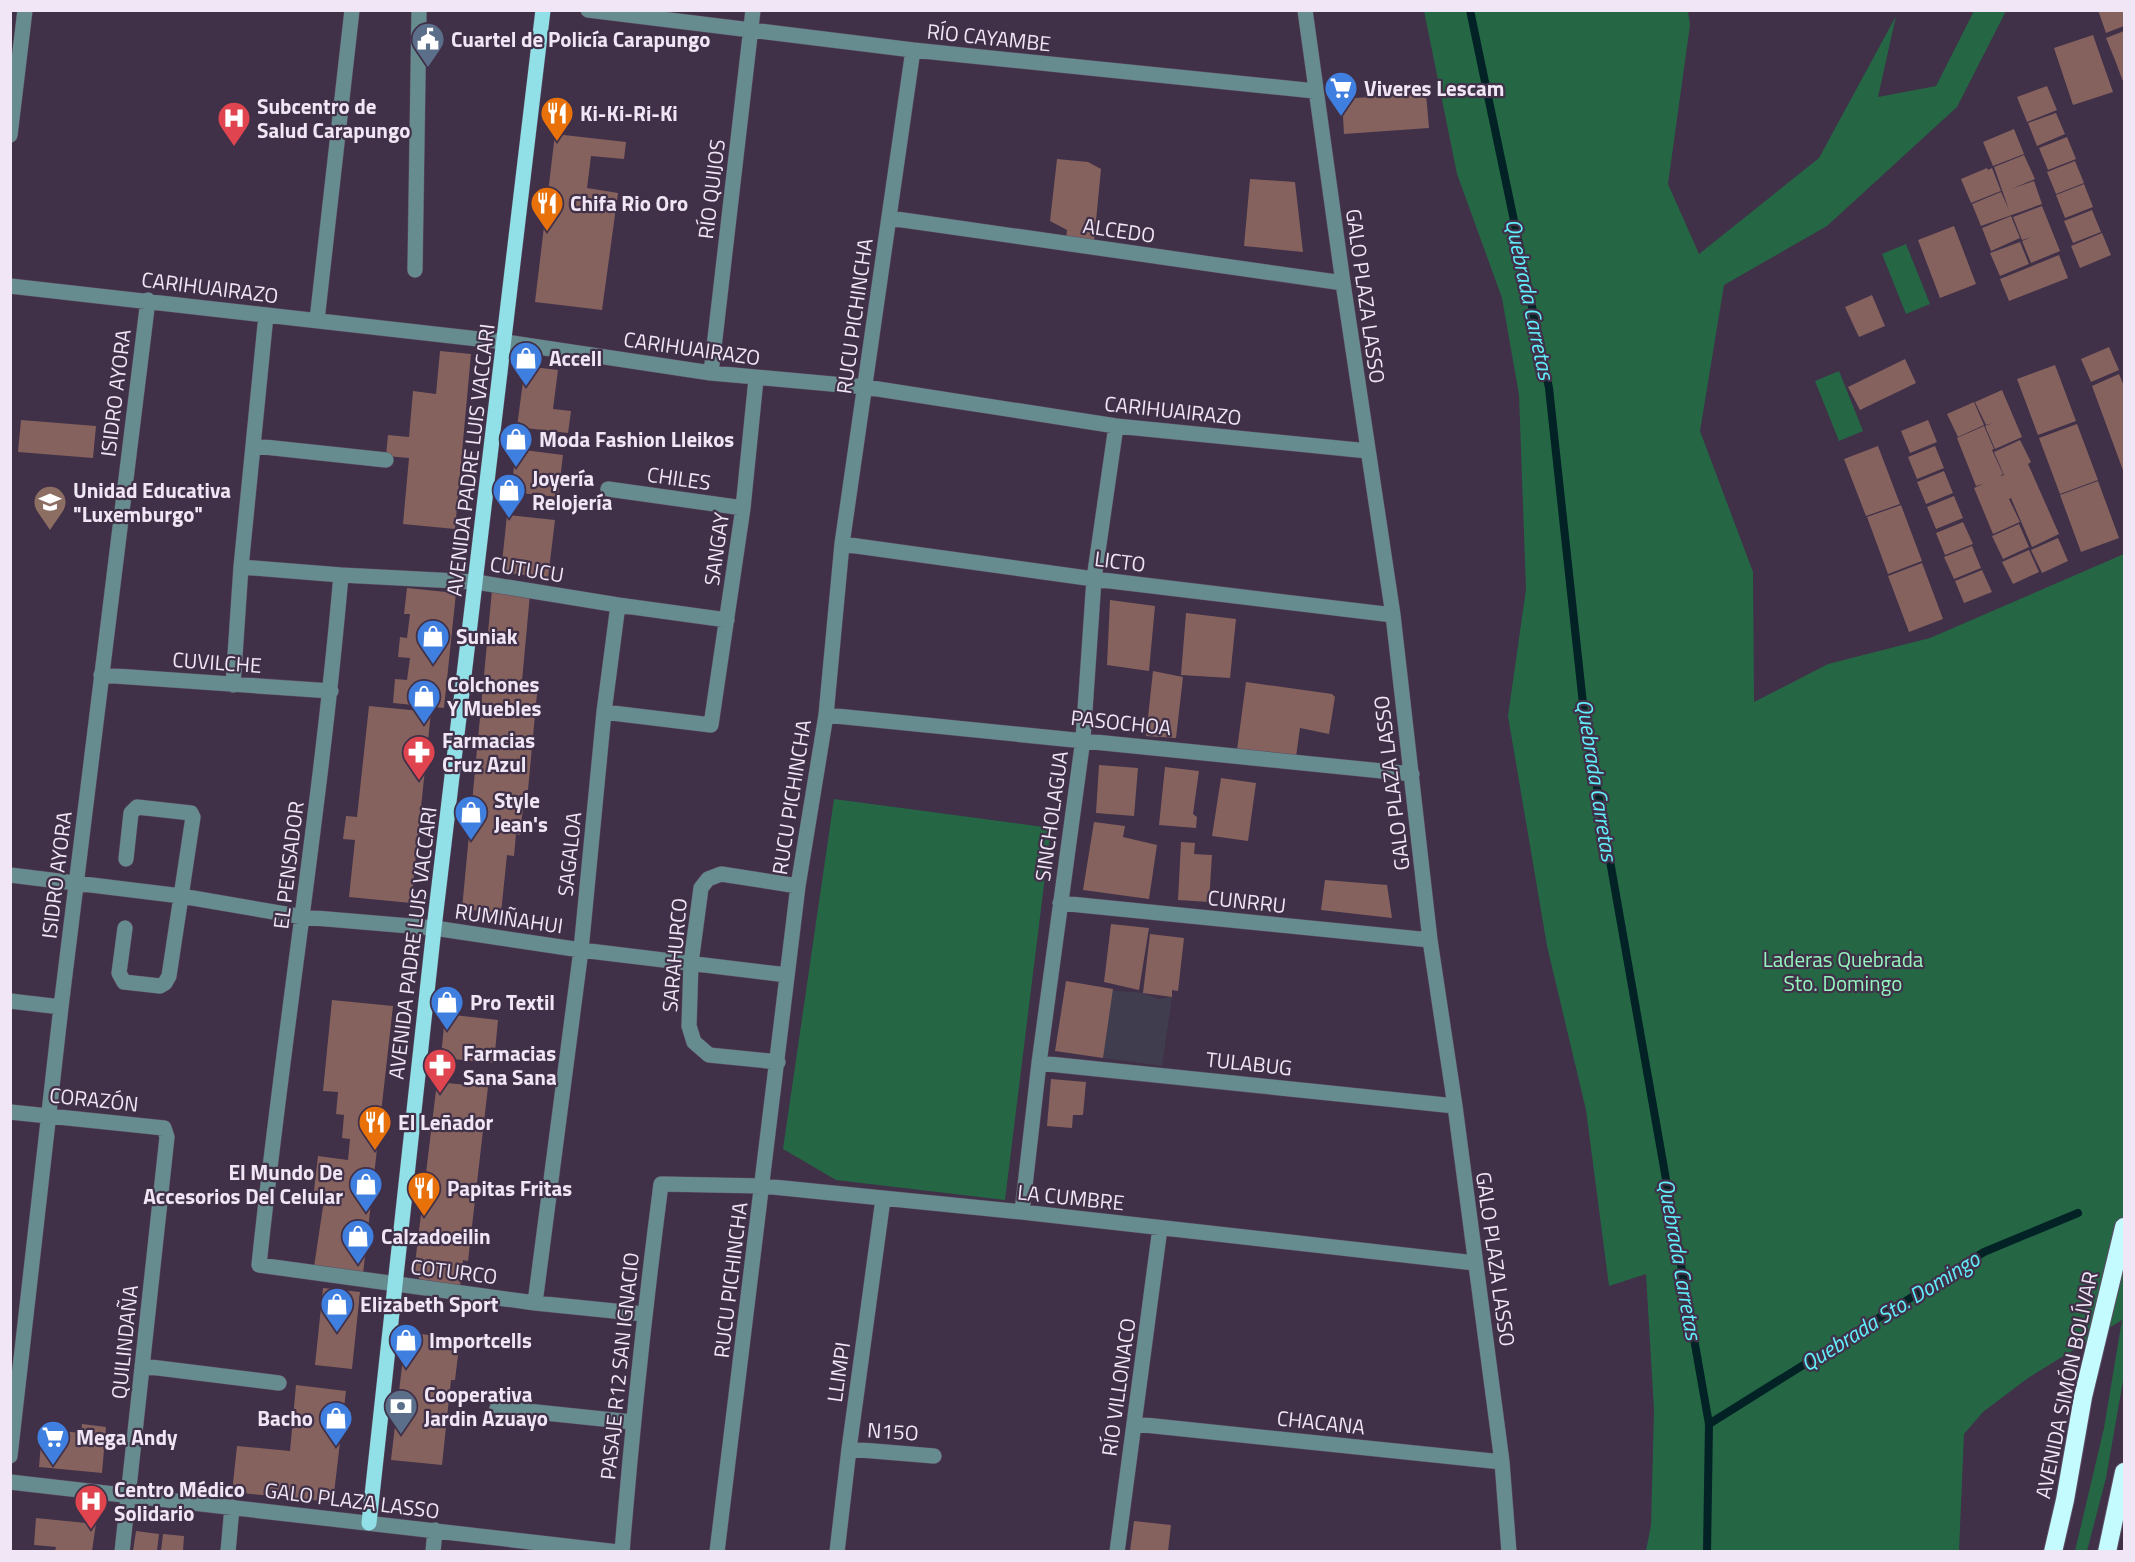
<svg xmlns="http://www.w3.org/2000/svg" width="2135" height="1562" font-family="'Titillium Web',sans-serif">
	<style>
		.industrial { fill: #3f3d4e }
		.green { fill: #256645 }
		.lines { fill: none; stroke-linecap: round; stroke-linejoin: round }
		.stream { stroke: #022225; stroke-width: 8 }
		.building { fill: #85625e }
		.minor-casing { stroke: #5c4d64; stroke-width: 16 }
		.major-casing { stroke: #5c4d64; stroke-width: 16 }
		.highway-casing { stroke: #5c4d64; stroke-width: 20 }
		.minor { stroke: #678c8f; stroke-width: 15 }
		.major { stroke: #91e0e7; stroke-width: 15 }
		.highway { stroke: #c4fbff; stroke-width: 18 }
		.labels { text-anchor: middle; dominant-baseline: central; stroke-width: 4.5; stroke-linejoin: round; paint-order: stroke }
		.street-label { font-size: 21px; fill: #f0e6f5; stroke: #403048 }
		.poi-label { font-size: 21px; font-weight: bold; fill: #f0e6f5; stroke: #403048; text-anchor: start }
		.park-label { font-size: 21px; fill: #94f6be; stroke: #403048 }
		.water-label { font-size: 22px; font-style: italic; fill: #61f0fc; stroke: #403048 }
	</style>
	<rect width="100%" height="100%" fill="#403048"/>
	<path class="industrial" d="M1107,990l36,3 15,6 14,-2 -10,69 -59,-8 -6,-5z"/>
	<path class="green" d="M1424,11h264l2,14 -22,159 31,70 120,-96 77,-142 -18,81 58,-11 38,-75h32l-49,96 -130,119 -103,59 -24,146 53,141 1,130 74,-38 102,-26 194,-84v821l-18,103 -19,73h-12l29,-123 18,-108 -94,58 -45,34 -19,22 -5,117h-313l5,-26 3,-115 -8,-136 -37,12 -23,-176 -39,-164 -39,-230 18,-127 -7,-194 -17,-97 -45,-124z
		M1906,244l24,60 -24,10 -24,-60z
		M1839,371l24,60 -24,10 -24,-60z
		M834,799l217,29 -46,372 -169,-20 -53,-31z"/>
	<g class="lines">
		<path class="stream" d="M1470,10l79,378 35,325 125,711 -2,128
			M1709,1424l275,-172 94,-39"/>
	</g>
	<path class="building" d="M2098,10h26v16l-18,7z
		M2124,31v53l-9,-24 6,-3 -6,3 -9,-22z
		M2093,35l20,57 -40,13 -19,-57z
		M2047,86l10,24 -30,12 -10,-25z
		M1426,93l3,35 -85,6 -2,-35z
		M2056,113l9,21 -28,12 -9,-23z
		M2014,129l10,25 -31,12 -10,-24z
		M555,134l71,8 -2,17 -33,-3 -4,32 31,5 -16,117 -67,-8z
		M2067,137l9,22 -28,11 -9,-22z
		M2024,155l11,24 -24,10 23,-8 8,23 -61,22 -9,-22 29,-12 8,18 -15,-43z
		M1057,159l31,3 13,7 -7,73 -28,-3 1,-9 -17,-9z
		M2075,161l9,22 -28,11 -9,-22z
		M1987,168l1,2 4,-2 9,23 -30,12 -10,-24z
		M1250,179l45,3 8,70 -59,-6z
		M2084,184l9,23 -28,11 -9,-23z
		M2042,206l18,45 -29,12 -9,-22 9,-4 -9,3 -9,-23z
		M2092,210l9,22 -28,11 -9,-22z
		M2011,216l9,22 -29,13 -9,-23z
		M1954,226l22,58 -36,14 -22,-58z
		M2102,233l9,22 -31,13 -9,-22z
		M2020,242l9,22 -29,12 -10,-23z
		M2059,255l9,23 -59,23 -9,-22z
		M1872,295l13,31 -26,11 -14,-30z
		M2109,347l10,23 -28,12 -10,-23z
		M440,351l31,3 -16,175 -52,-5 6,-66 -23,-2 2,-21 21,2 4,-46 23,3z
		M1905,359l11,24 -56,27 -12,-23z
		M2055,365l21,56 -38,14 -21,-56z
		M525,366l33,4 -5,39 18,2 -3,22 -51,-6z
		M2119,374l5,12v87l-32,-87z
		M2002,390l20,47 -27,12 -10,-23 8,-3 -7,2 -11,-23z
		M1974,402l10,23 -26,12 -11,-23z
		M21,420l75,6 -3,32 -75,-6z
		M1928,420l9,22 -27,11 -9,-22z
		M2077,424l21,56 -38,14 -21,-56z
		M1984,426l10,23 -2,1 11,24 -3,2 4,-1 -10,-23 26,-12 11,22 -3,2 31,70 -27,13 -21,-49 -2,1 11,23 -27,12 -19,-46 9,-4 -7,2 -19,-48z
		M1878,446l22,58 -34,12 -22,-57z
		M1935,446l9,22 -27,11 -9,-22z
		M516,449l47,6 -5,42 -47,-5z
		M1944,471l9,22 -27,11 -9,-22z
		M2098,481l21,57 -38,14 -21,-57z
		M1954,496l9,22 -27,11 -9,-22z
		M1901,505l21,56 -34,13 -21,-57z
		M507,515l48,5 -7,58 -47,-6z
		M1963,522l10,22 -28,11 -9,-22z
		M2019,524l10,23 -26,12 -11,-23z
		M2058,538l10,23 -26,12 -11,-23z
		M1972,546l9,22 -27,11 -10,-22z
		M2029,550l10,22 -26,12 -11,-22z
		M1922,563l21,56 -34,13 -21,-56z
		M1982,570l10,22 -28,11 -9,-22z
		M407,588l49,5 -12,115 -51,-5 2,-24 12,1 3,-22 -12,-1 2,-20 7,1 3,-24h-6z
		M492,590l38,4 -8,87 16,2 -10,107h-3l-5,45 -4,-1 -2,22 -7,-1 -6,58 -39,-4z
		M1110,600l45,6 -6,65 -42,-6z
		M1186,613l50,6 -6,59 -49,-3z
		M1153,671l30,6 -7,61 -30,-2z
		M1246,682l86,12 3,3 -6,37 -29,-6 -4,29 -59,-7z
		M369,706l62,6 -20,191 -62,-6 6,-57 -12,-1 3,-23 11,1z
		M1099,765l39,3 -4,48 -38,-3z
		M1165,767l34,4 -6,43 4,3 -1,11 -37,-3z
		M1221,778l35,5 -8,58 -36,-5z
		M1094,822l31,4 -2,11 34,8 -8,54 -66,-9z
		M1181,842l14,1 -1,11 18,1 -3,47 -31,-2z
		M1325,880l62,5 5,33 -71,-8z
		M1111,924l38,4 -10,62 -35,-8z
		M1150,934l34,4 -6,53 -6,-1v7l-29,-4z
		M1066,981l47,8 -10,69 -48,-7z
		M332,1000l61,6 -30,268 -49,-7 10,-67 -11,-1 5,-43 30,4 2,-21 -8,-1 2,-23 -8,-1 2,-22 -15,-1z
		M445,1014l53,6 -4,43 -53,-5z
		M1051,1079l35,3 -3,33h-10l-1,13 -25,-2z
		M437,1082l51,5 -20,174 -5,-1 -3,27 -38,-5 -8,-10z
		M323,1288l37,4 -8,77 -37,-4z
		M406,1332l54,7 -5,41h-4l-9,85 -51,-5z
		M296,1385l50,6 -13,111 -101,-10 5,-46 53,5z
		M82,1424l24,3 -4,46 -63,-6 3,-35 18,2 1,-3 20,2z
		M36,1518l60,6 -4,27h-37l1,-4 -22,-2z
		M1134,1521l37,4 -3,26h-38z
		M136,1531l23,3 -2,17h-24z
		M163,1534l21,2 -1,15h-22z"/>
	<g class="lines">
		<defs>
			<path id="minor" d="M588,10l325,40 402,41
				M1305,10l38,273 50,332 37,325 25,166 47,356 7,90
				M10,135l15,-125
				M889,218l454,65
				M415,270l4,-260
				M10,286l495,56 206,31 154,14 251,39 252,25
				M317,320l35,-310
				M711,373l42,-363
				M255,446l131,14
				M608,489l135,19
				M842,544l252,35 299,36
				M241,567l100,8
				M618,605l109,15
				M101,675l230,16
				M233,685l8,-118 25,-252
				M604,712l107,13 32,-217 13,-129
				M826,715l586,59
				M10,875l171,21 122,21 131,11 147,22 206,25
				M1060,903l370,37
				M125,928l-6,45 5,9 36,4 5,-3 4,-7 24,-159 -2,-4 -54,-6 -6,6 -5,46
				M10,1001l51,6
				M778,1062l-69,-7 -15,-13 -5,-16 2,-63 10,-75 7,-9 13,-5 77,12
				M1039,1063l416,43
				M10,1112l154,16 3,9 -45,415
				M1022,1212l17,-149 44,-324 11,-160 22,-153
				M535,1303l46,-353 23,-238 14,-107 -142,-23 -135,-7c-20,231 -58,460 -82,690l276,38 109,11
				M142,1366l137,17
				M497,1408l135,14
				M1135,1424l367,38
				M849,1449l85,7
				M10,1456l51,-449 87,-707
				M10,1482l608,70
				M228,1552l4,-45
				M433,1552l2,-22
				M622,1552c10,-123 23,-245 39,-368l102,2 259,26 453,51
				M717,1552l81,-666 28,-171 16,-171 71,-494
				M837,1552l12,-103 34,-250
				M1117,1552l43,-324"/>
			<path id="major" d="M369,1523l65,-595 109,-918"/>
			<path id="highway" d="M2053,1552l12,-52 18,-103 41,-170
				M2107,1552l17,-80"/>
		</defs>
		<use href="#minor" class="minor-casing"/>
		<use href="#major" class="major-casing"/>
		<use href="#highway" class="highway-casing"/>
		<use href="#minor" class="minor"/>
		<use href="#major" class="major"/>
		<use href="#highway" class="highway"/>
	</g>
	<defs>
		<symbol id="civic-pin" viewBox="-11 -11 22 30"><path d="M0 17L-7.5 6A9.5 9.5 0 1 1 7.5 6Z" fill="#5c6f8a" stroke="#403048"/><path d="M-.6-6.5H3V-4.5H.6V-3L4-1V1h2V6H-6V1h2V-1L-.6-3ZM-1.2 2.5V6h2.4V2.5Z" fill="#fff"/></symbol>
		<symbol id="supermarket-pin" viewBox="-11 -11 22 30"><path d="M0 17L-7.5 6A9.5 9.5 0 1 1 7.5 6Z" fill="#3f7fe0" stroke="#403048"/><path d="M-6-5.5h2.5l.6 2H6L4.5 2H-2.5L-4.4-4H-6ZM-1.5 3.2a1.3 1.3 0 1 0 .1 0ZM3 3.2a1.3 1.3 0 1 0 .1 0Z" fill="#fff"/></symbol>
		<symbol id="restaurant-pin" viewBox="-11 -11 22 30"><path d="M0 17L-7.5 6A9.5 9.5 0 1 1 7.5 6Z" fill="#e8710a" stroke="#403048"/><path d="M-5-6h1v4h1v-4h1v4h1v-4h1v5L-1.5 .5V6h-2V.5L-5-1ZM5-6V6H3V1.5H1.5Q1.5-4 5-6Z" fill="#fff"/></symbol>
		<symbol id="hospital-pin" viewBox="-11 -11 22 30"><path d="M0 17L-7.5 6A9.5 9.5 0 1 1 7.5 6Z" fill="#e0444e" stroke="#403048"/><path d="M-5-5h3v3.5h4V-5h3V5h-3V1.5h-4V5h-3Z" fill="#fff"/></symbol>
		<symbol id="shop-pin" viewBox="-11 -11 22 30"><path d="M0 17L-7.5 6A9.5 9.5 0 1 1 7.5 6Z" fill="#3f7fe0" stroke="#403048"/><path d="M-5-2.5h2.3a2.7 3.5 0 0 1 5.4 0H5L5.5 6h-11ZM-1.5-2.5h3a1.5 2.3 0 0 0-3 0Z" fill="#fff"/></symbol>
		<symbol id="school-pin" viewBox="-11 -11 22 30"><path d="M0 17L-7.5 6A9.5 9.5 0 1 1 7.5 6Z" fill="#8d6e63" stroke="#403048"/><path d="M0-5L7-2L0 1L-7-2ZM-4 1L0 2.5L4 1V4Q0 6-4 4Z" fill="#fff"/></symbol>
		<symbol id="pharmacy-pin" viewBox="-11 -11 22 30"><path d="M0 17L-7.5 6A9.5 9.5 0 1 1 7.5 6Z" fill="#e0444e" stroke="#403048"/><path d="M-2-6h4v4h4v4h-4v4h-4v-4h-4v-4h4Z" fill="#fff"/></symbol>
		<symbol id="bank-pin" viewBox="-11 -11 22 30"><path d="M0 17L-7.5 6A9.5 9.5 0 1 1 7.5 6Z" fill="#5c6f8a" stroke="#403048"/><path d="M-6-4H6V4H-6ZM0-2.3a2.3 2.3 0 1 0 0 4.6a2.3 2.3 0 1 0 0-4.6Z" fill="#fff"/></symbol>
	</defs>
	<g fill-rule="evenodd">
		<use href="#civic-pin" x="409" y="20" width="38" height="52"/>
		<use href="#supermarket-pin" x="1322" y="69" width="38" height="52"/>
		<use href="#restaurant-pin" x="538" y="94" width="38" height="52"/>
		<use href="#hospital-pin" x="215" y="99" width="38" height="52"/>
		<use href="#restaurant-pin" x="528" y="184" width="38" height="52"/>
		<use href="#shop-pin" x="507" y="339" width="38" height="52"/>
		<use href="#shop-pin" x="497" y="420" width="38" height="52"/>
		<use href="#shop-pin" x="490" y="471" width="38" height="52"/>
		<use href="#school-pin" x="31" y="483" width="38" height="52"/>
		<use href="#shop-pin" x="414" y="617" width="38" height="52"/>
		<use href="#shop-pin" x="405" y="677" width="38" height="52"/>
		<use href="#pharmacy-pin" x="400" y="733" width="38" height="52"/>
		<use href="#shop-pin" x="452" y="793" width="38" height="52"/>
		<use href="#shop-pin" x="428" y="983" width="38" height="52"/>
		<use href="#pharmacy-pin" x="421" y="1046" width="38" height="52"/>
		<use href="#restaurant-pin" x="356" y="1103" width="38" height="52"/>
		<use href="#shop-pin" x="347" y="1165" width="38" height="52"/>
		<use href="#restaurant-pin" x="405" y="1169" width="38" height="52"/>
		<use href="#shop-pin" x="339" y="1217" width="38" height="52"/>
		<use href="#shop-pin" x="318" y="1285" width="38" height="52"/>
		<use href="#shop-pin" x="387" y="1321" width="38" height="52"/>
		<use href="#bank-pin" x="382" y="1387" width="38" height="52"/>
		<use href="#shop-pin" x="317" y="1399" width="38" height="52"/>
		<use href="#supermarket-pin" x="34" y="1418" width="38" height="52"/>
		<use href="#hospital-pin" x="72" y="1482" width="38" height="52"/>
	</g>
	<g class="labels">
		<g class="street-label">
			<text transform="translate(989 37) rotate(6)">RÍO CAYAMBE</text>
			<text transform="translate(711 189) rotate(-83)">RÍO QUIJOS</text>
			<text transform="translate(1119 230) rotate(8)">ALCEDO</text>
			<text transform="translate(210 287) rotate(7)">CARIHUAIRAZO</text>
			<text transform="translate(1366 296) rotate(82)">GALO PLAZA LASSO</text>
			<text transform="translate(854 316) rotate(-82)">RUCU PICHINCHA</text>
			<text transform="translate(692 348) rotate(8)">CARIHUAIRAZO</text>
			<text transform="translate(115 393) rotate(-83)">ISIDRO AYORA</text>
			<text transform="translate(1173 410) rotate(6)">CARIHUAIRAZO</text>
			<text transform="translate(470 460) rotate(-83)">AVENIDA PADRE LUIS VACCARI</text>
			<text transform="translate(679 478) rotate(8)">CHILES</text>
			<text transform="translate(716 549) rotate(-82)">SANGAY</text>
			<text transform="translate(1120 561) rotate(7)">LICTO</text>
			<text transform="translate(527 569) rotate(9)">CUTUCU</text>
			<text transform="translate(217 662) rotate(4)">CUVILCHE</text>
			<text transform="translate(1121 722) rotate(6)">PASOCHOA</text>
			<text transform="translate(1391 783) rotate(-97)">GALO PLAZA LASSO</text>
			<text transform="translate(791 797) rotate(-81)">RUCU PICHINCHA</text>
			<text transform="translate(1051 816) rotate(-82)">SINCHOLAGUA</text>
			<text transform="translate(569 854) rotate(-84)">SAGALOA</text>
			<text transform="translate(288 865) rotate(-83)">EL PENSADOR</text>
			<text transform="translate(56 875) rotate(-83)">ISIDRO AYORA</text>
			<text transform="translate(1247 901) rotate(6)">CUNRRU</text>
			<text transform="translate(509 918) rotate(8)">RUMIÑAHUI</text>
			<text transform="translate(412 943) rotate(-83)">AVENIDA PADRE LUIS VACCARI</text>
			<text transform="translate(674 955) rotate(-85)">SARAHURCO</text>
			<text transform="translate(1249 1063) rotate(6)">TULABUG</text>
			<text transform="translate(94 1099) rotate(6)">CORAZÓN</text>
			<text transform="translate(1071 1197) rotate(6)">LA CUMBRE</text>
			<text transform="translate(1496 1259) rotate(82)">GALO PLAZA LASSO</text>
			<text transform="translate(454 1271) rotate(7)">COTURCO</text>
			<text transform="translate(730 1280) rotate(-83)">RUCU PICHINCHA</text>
			<text transform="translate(124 1342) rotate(-84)">QUILINDAÑA</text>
			<text transform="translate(619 1366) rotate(-84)">PASAJE R12 SAN IGNACIO</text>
			<text transform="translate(838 1372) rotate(-82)">LLIMPI</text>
			<text transform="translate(2066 1385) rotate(-78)">AVENIDA SIMÓN BOLÍVAR</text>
			<text transform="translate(1118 1387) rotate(-82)">RÍO VILLONACO</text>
			<text transform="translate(1321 1422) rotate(6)">CHACANA</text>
			<text transform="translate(893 1431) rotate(4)">N15O</text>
			<text transform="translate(352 1500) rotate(7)">GALO PLAZA LASSO</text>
		</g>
		<g class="poi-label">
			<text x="451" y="39">Cuartel de Policía Carapungo</text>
			<text x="1364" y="88">Viveres Lescam</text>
			<text x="257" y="106">Subcentro de<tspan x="257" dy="24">Salud Carapungo</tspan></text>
			<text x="580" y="113">Ki-Ki-Ri-Ki</text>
			<text x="570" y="203">Chifa Rio Oro</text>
			<text x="549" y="358">Accell</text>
			<text x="539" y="439">Moda Fashion Lleikos</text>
			<text x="532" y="478">Joyería<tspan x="532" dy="24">Relojería</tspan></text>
			<text x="73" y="490">Unidad Educativa<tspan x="73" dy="24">"Luxemburgo"</tspan></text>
			<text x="456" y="636">Suniak</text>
			<text x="447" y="684">Colchones<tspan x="447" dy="24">Y Muebles</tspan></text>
			<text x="442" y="740">Farmacias<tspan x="442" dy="24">Cruz Azul</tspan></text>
			<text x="494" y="800">Style<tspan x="494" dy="24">Jean's</tspan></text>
			<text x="470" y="1002">Pro Textil</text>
			<text x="463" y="1053">Farmacias<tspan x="463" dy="24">Sana Sana</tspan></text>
			<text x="398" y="1122">El Leñador</text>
			<text x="343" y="1172" text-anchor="end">El Mundo De<tspan x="343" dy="24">Accesorios Del Celular</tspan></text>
			<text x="447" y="1188">Papitas Fritas</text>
			<text x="381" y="1236">Calzadoeilin</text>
			<text x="360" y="1304">Elizabeth Sport</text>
			<text x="429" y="1340">Importcells</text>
			<text x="424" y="1394">Cooperativa<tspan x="424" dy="24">Jardin Azuayo</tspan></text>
			<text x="313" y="1418" text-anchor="end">Bacho</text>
			<text x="76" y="1437">Mega Andy</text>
			<text x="114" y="1489">Centro Médico<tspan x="114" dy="24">Solidario</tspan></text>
		</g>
		<g class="park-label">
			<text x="1843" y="959">Laderas Quebrada<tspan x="1843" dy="24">Sto. Domingo</tspan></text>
		</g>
		<g class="water-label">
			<text transform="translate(1530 299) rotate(78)">Quebrada Carretas</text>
			<text transform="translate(1597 780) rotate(81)">Quebrada Carretas</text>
			<text transform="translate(1680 1259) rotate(80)">Quebrada Carretas</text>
			<text transform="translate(1890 1311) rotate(-32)">Quebrada Sto. Domingo</text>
		</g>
	</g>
	<rect width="2135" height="1562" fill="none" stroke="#f0e6f5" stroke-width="24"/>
</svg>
